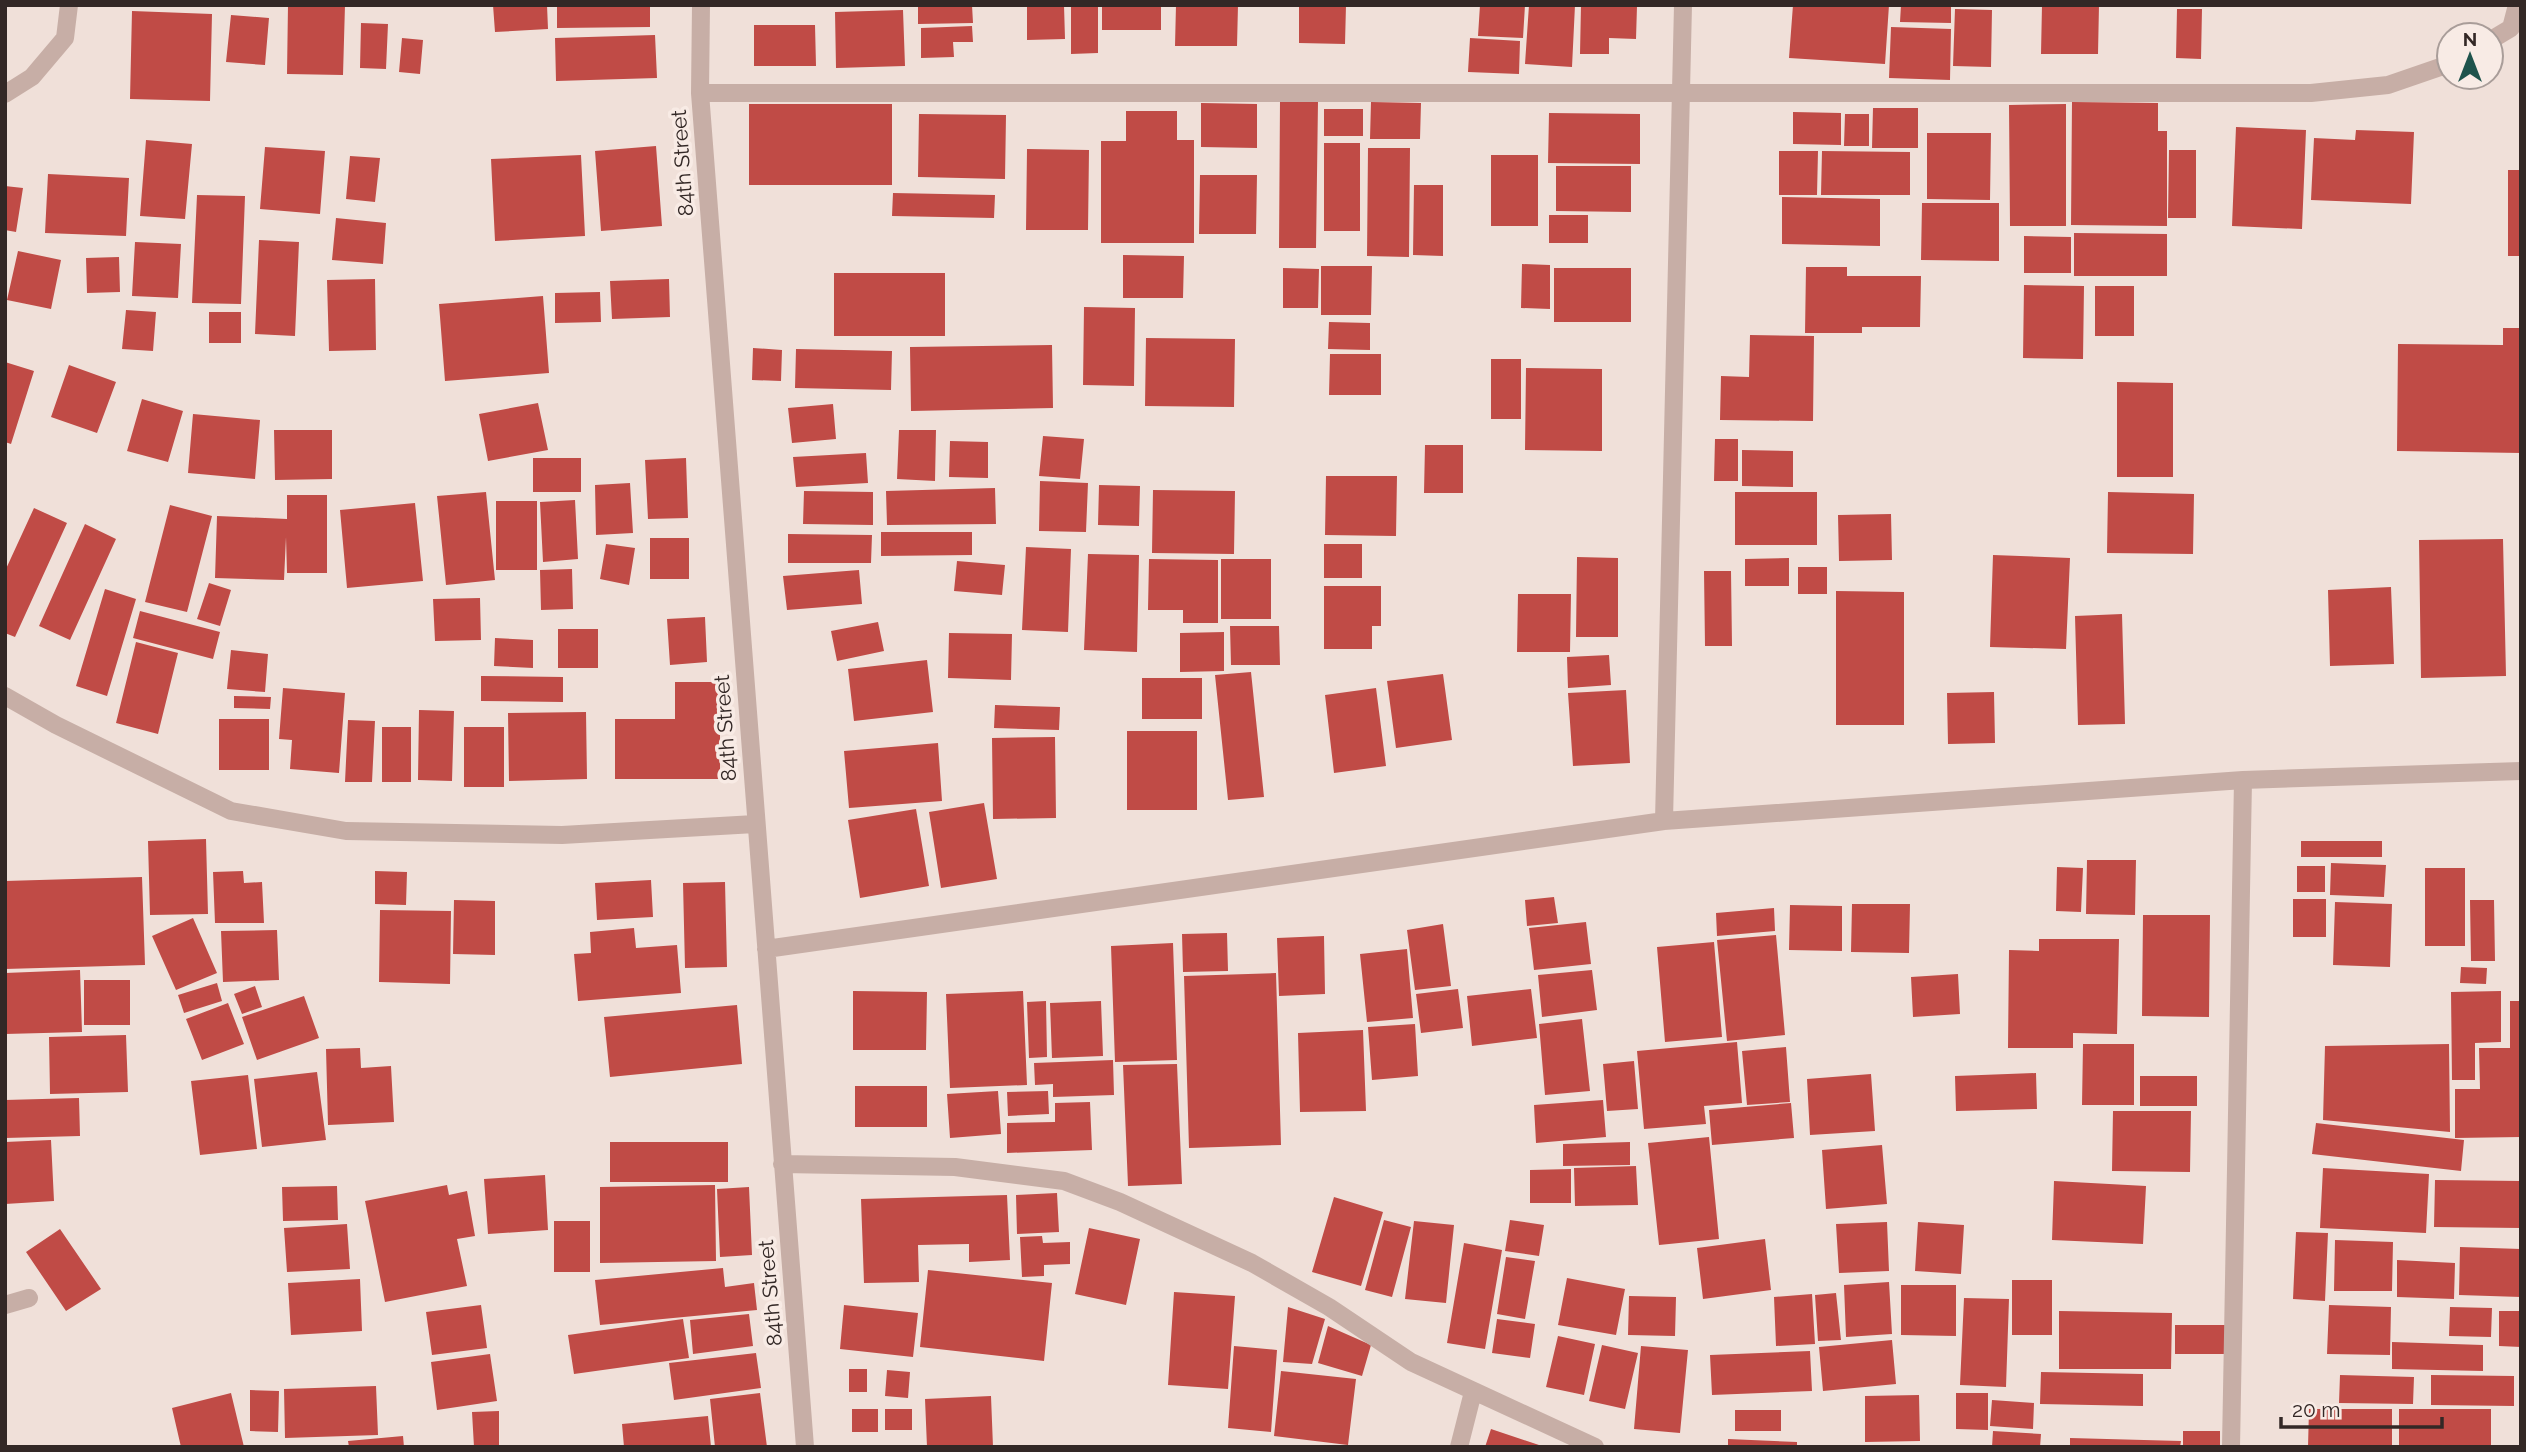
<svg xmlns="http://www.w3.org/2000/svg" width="2526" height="1452" font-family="Raleway,sans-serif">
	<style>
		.building { fill: #c04b46 }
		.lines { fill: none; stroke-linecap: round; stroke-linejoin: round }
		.street { stroke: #c7aea6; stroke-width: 18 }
		.labels { text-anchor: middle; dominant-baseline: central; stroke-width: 7; stroke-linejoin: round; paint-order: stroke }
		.street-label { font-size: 21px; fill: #332826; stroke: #f8ebe5 }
	</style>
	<rect width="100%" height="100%" fill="#f0e0d9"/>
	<path class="building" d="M288,5h57l-2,70 -56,-1z
		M493,5h54l1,24 -53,3z
		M557,5h93v22l-93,1z
		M918,5h54l1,18 -55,1z
		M1027,5h37l1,34 -38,1z
		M1071,5h27v48l-27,1z
		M1102,5h59v25h-59z
		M1176,5h62l-1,41h-62z
		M1299,5h47l-1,39 -46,-1z
		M1480,5h45l-2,33 -45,-2z
		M1529,5h46l-3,62 -47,-3z
		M1581,5l56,1 -1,33 -27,-1v16h-29z
		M1793,5h96l-4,59 -96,-6z
		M1901,5h50v18l-51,-1z
		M2042,5h57l-1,49h-57z
		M1955,9l37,1 -1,57 -38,-1z
		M2177,9h25l-1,50 -25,-1z
		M903,10l2,56 -69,2 -1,-56z
		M132,11l80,3 -2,87 -80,-2z
		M231,15l38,3 -4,47 -39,-3z
		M361,23l27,1 -2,45 -26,-1z
		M754,25h61l1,41h-62z
		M972,26l1,16h-20l1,15 -33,1v-30z
		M1891,27l60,2 -1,51 -61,-2z
		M655,35l2,43 -101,3 -1,-43z
		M402,38l21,2 -3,34 -21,-2z
		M1470,38l50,3 -1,33 -51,-2z
		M1280,101h38l-2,147h-37z
		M1371,102l50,1 -1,36h-50z
		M2072,102l86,1v28h9v95l-96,-1z
		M1201,103l56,1v44l-56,-1z
		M749,104h143v81h-143z
		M2066,104v122h-56l-1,-121z
		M1873,108h45v40h-46z
		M1324,109h39v27h-39z
		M1126,111h51v29h17v103h-93v-102h25z
		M1793,112l48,1v32l-48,-1z
		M1549,113l91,1v50l-92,-1z
		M919,114l87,1 -1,64 -87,-2z
		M1845,114h24v32h-25z
		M2236,127l70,3 -4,99 -70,-3z
		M2356,130l58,2 -3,72 -100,-4 3,-62 41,2z
		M1927,133h64l-1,67 -63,-1z
		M146,140l46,4 -7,75 -45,-3z
		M1324,143h36v88h-36z
		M656,146l6,80 -61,5 -6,-80z
		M265,147l60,4 -5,63 -60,-5z
		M1368,148h42l-1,109 -42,-1z
		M1027,149l62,1 -1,80h-62z
		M2169,150h27v68h-28z
		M1779,151h39l-1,44h-38z
		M1822,151l88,1v43h-89z
		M581,155l4,81 -90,5 -4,-82z
		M1491,155h47v71h-47z
		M350,156l30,2 -5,44 -29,-3z
		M1556,166h75v46l-75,-1z
		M2508,170h13v86h-13z
		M48,174l81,4 -3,58 -81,-3z
		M1200,175h57l-1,59h-57z
		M1414,185h29v71l-30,-1z
		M5,186l18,2 -7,44 -11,-2z
		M893,193l102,2 -1,23 -102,-2z
		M197,195l48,1 -4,108 -49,-1z
		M1782,197l98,2v47l-98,-2z
		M1922,203h77v58l-78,-1z
		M1549,215h39v28h-39z
		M336,218l50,5 -3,41 -51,-4z
		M2074,233l93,1v42h-93z
		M2024,236l47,1v36h-47z
		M259,240l40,2 -4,94 -40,-2z
		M135,242l46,2 -3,54 -46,-2z
		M18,251l43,9 -10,49 -44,-9z
		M1123,255l61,1 -1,42h-60z
		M119,257l1,35 -33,1 -1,-35z
		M1522,264l28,1v44l-29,-1z
		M1321,266h51l-1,49h-50z
		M1806,267h41v9h74l-1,51h-58v6h-57z
		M1283,268l36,1 -1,39h-35z
		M1554,268h77v54h-77z
		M834,273h111v63h-111z
		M375,279l1,71 -47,1 -2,-71z
		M669,279l1,38 -58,2 -2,-38z
		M2024,285l60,1 -1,73 -60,-1z
		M2095,286h39v50h-39z
		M600,292l1,30 -46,1v-30z
		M543,296l6,77 -104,8 -6,-77z
		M1084,307l51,1 -1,78 -51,-1z
		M126,310l30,2 -3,39 -31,-2z
		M209,312h32v31h-32z
		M1329,322l41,1v27l-42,-1z
		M2503,328h18v125l-124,-2 1,-107 105,1z
		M1750,335l64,1 -1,85 -93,-1 1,-44 28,1z
		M1146,338l89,1 -1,68 -89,-1z
		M1052,345l1,63 -142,3 -1,-64z
		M753,348l29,2 -1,31 -29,-1z
		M796,349l96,2 -1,39 -96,-2z
		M1330,354h51v41h-52z
		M1491,359h30v60h-30z
		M5,362l29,9 -23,73 -6,-2z
		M69,365l47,17 -19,51 -46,-16z
		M1526,368l76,1v82l-77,-1z
		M2117,382l56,1v94h-56z
		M142,399l41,12 -15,51 -41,-11z
		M538,403l10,47 -60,11 -9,-47z
		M833,404l3,35 -44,4 -4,-35z
		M193,414l67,6 -5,59 -67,-6z
		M274,430h58v49l-57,1z
		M899,430h37l-1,51 -38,-2z
		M1043,436l41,3 -4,40 -41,-3z
		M1715,439h23v42h-24z
		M950,441l38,1v36l-39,-1z
		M1425,445h38v48h-39z
		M1742,450l51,1v36l-51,-1z
		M866,453l2,30 -72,4 -3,-30z
		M533,458h48v34h-48z
		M686,458l2,60 -40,1 -3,-59z
		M1326,476h71l-1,60 -71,-1z
		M1040,481l48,2 -2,49 -47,-1z
		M630,483l3,50 -37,2 -1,-50z
		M1099,485l41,1 -1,40 -41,-1z
		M995,488l1,36 -109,1 -1,-34z
		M1153,490l82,1 -1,63 -82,-1z
		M804,491l69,1v33l-70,-1z
		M486,492l9,88 -49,5 -9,-89z
		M1735,492h82v53h-82z
		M2108,492l86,2 -1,60 -86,-1z
		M287,495h40v78h-40l-1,-36 -2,43 -69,-2 2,-62 70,3z
		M575,500l3,59 -35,3 -3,-60z
		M496,501h41v69h-41z
		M415,503l8,78 -76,7 -7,-78z
		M170,505l42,11 -25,96 -42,-10z
		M34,508l33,15 -52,114 -10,-4v-62z
		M1891,514l1,46 -53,1 -1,-46z
		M85,524l31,15 -46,101 -31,-14z
		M881,532h91v23l-91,1z
		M788,534l84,1 -1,28h-83z
		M650,538h39v41h-39z
		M2503,539l3,137 -85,2 -2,-138z
		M606,544l29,4 -6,37 -29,-6z
		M1324,544h38v34h-38z
		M1026,547l45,2 -3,83 -46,-2z
		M1088,554l51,1 -2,97 -53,-2z
		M1993,555l77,3 -4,91 -76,-2z
		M1577,557l41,1v79h-42z
		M1789,558v28h-44v-27z
		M1149,559l69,1v63h-35v-13h-35z
		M1221,559h50v60h-50z
		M957,561l48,4 -3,30 -48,-4z
		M1798,567h29v27h-29z
		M572,569l1,40 -32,1 -1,-40z
		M859,570l3,34 -75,6 -4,-34z
		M1704,571h27l1,75h-27z
		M209,583l22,7 -11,36 -23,-7z
		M1324,586h57v40h-9v23h-48z
		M2391,587l3,77 -64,2 -2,-76z
		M105,589l31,10 -29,97 -31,-10z
		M1836,591l68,1v133h-68z
		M1518,594h53l-1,58h-53z
		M480,598l1,42 -46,1 -2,-42z
		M140,611l80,21 -7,27 -80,-21z
		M2122,614l3,110 -47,1 -3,-109z
		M705,617l2,45 -37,3 -3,-46z
		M878,622l6,29 -47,10 -6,-30z
		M1230,626h49l1,39h-49z
		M558,629h40v39h-40z
		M1224,632v39l-44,1v-39z
		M949,633l63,1 -1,46 -63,-2z
		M495,638l38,2v28l-39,-2z
		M136,642l42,11 -20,81 -42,-11z
		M231,650l37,4 -3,38 -38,-3z
		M1609,655l2,30 -43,3 -1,-31z
		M927,660l6,52 -79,9 -6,-52z
		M1251,672l13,125 -36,3 -13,-125z
		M1443,674l9,66 -56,8 -9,-67z
		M481,676l82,1v25l-82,-1z
		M1142,678h60v41h-60z
		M675,682h45v97h-105v-60h60z
		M283,688l62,5 -6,80 -49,-4 2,-29 -13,-1z
		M1376,688l10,78 -52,7 -9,-78z
		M1626,690l4,73 -57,3 -5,-73z
		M1994,692l1,51 -47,1 -1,-51z
		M234,696l37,1 -1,12 -36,-1z
		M995,705l65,2 -1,23 -65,-2z
		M419,710l35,1 -2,70 -34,-1z
		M586,712l1,67 -78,2 -1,-68z
		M219,719h50v51h-50z
		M348,720l27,1 -3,61h-27z
		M382,727h29v55h-29z
		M464,727h40v60h-40z
		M1127,731h70v79h-70z
		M1055,737l1,81 -63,1 -1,-81z
		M938,743l4,58 -93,7 -5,-57z
		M984,803l13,76 -56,9 -12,-76z
		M916,809l13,77 -69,12 -12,-78z
		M206,839l2,75 -58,1 -2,-74z
		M2301,841h81v16h-81z
		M2087,860h49l-1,55 -49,-1z
		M2331,863l55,2 -2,32 -54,-2z
		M2297,866h28v26h-28z
		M2057,867l26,1 -2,44 -25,-1z
		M2425,868h40v78h-40z
		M243,871l1,12 18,-1 2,41h-49l-2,-51z
		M375,871l32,1 -1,33 -31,-1z
		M142,877l3,88 -140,4v-88z
		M651,880l2,37 -56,3 -2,-37z
		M725,882l2,85 -42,1 -2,-85z
		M1554,897l4,26 -31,3 -2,-26z
		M2293,899h33v38h-33z
		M454,900l41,1v54l-42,-1z
		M2470,900h24l1,61h-24z
		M2335,902l57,2 -2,63 -57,-2z
		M1852,904h58l-1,49 -58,-1z
		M1790,905l52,1v45l-53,-1z
		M1774,908l1,23 -58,5 -1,-23z
		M380,910l71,1 -1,73 -71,-2z
		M2143,915h67l-1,102 -67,-1z
		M193,918l24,55 -41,17 -24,-54z
		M1586,922l5,42 -57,6 -5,-42z
		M1443,924l8,62 -36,4 -8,-60z
		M634,928l2,20 41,-3 4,48 -103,8 -4,-47 17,-1 -1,-21z
		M277,930l2,50 -56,2 -2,-51z
		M1227,933l1,38 -45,1 -1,-38z
		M1776,935l9,100 -58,6 -10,-101z
		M1324,936l1,58 -46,2 -2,-58z
		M2039,939h80l-2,95 -44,-1v15h-65l1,-98 30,1z
		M1714,942l8,95 -57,5 -8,-95z
		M1173,943l4,117 -62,2 -4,-116z
		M1407,949l6,69 -46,4 -7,-68z
		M2461,967l26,1 -1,16 -26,-1z
		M80,970l2,62 -77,2v-61z
		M1592,970l5,40 -55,7 -4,-42z
		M1276,973l5,172 -92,3 -5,-172z
		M1958,974l2,40 -47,3 -2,-40z
		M84,980h46v45h-46z
		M217,983l5,18 -38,12 -6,-18z
		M255,986l7,21 -20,7 -8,-20z
		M1458,989l5,39 -42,5 -5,-39z
		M1531,989l6,49 -65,8 -5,-50z
		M853,991l74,1 -1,58h-73z
		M1023,991l4,94 -77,3 -4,-94z
		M2501,991v51l-26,1v37h-23l-1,-88z
		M304,996l15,42 -62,22 -15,-43z
		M1046,1001l1,56 -18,1 -2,-56z
		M1101,1001l2,55 -51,2 -2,-55z
		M2510,1001h11v136l-66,1v-49h25l-1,-41h31z
		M228,1003l16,41 -42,16 -16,-41z
		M737,1005l5,59 -132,13 -6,-60z
		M1582,1019l8,72 -45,4 -6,-71z
		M1415,1024l3,52 -46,4 -4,-53z
		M1363,1030l3,81 -66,1 -2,-79z
		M126,1035l2,57 -78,2 -1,-57z
		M1737,1042l5,61 -38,3 2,18 -62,5 -7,-78z
		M2083,1044h51v61h-52z
		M2449,1044l1,88 -127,-12 2,-74z
		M1786,1047l4,55 -43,3 -5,-54z
		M360,1048l1,20 30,-2 3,56 -66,3 -2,-76z
		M1113,1060l1,35 -61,2v-13l-18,1 -1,-22z
		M1634,1061l4,48 -31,2 -4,-47z
		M1177,1064l5,120 -54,2 -5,-121z
		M317,1072l9,68 -64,7 -8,-68z
		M2036,1073l1,36 -81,2 -1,-35z
		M1871,1074l4,57 -65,4 -3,-56z
		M248,1075l9,74 -57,6 -9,-74z
		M2140,1076h57v30h-57z
		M855,1086h72v41h-72z
		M998,1091l3,43 -51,4 -3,-44z
		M1048,1091l1,23 -41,2 -1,-24z
		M79,1098l1,38 -75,2v-38z
		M1603,1100l3,37 -70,6 -2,-38z
		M1090,1102l2,48 -85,3v-30l48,-1v-19z
		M1791,1103l3,35 -82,7 -3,-35z
		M2113,1111h78l-1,61 -78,-1z
		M2316,1123l148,17 -3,31 -149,-17z
		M1709,1137l10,102 -60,6 -11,-102z
		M51,1140l3,61 -49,3v-62z
		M610,1142h118v40h-118z
		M1630,1142v23l-67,1v-22z
		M1882,1145l5,59 -61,5 -4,-59z
		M1636,1166l2,39 -63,1 -1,-38z
		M2323,1168l106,6 -3,59 -106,-5z
		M1571,1169v34h-41v-33z
		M545,1175l3,55 -60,4 -4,-55z
		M2435,1180l86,1v47l-87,-1z
		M2054,1181l92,5 -3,58 -91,-4z
		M447,1185l2,10 18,-4 8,45 -18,3 10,47 -82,16 -20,-101z
		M715,1185l1,76 -116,2v-76z
		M337,1186l1,34 -55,1 -1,-34z
		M749,1187l3,68 -32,2 -3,-68z
		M1057,1193l2,39 -42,2 -1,-39z
		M1007,1195l3,65 -41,2v-18l-51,1 1,37 -55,1 -3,-84z
		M1334,1197l49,15 -22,74 -49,-14z
		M1384,1220l27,7 -19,70 -27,-7z
		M1510,1220l34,5 -5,31 -34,-5z
		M554,1221h36v51h-36z
		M1414,1221l40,4 -8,78 -41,-4z
		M1887,1222l2,49 -50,2 -3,-49z
		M1918,1222l46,3 -3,49 -46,-3z
		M347,1224l3,45 -63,3 -3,-44z
		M1089,1228l51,11 -14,66 -51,-11z
		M60,1229l41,60 -35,22 -40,-59z
		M2296,1232l32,1 -3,68 -32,-2z
		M1042,1236l1,7 27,-1v22l-26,1v11l-22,1 -2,-40z
		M1765,1239l6,51 -68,9 -6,-51z
		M2335,1240l58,2 -1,49h-58z
		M1464,1243l38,7 -17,99 -38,-6z
		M2460,1247l61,2v48l-62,-2z
		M1506,1257l29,4 -10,58 -28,-5z
		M2397,1260l58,3 -1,36 -57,-2z
		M723,1268l2,19 29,-4 3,27 -157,15 -5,-45z
		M928,1270l124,13 -8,78 -124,-14z
		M1567,1278l58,11 -9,46 -58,-10z
		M360,1279l2,52 -71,4 -3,-52z
		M2012,1280h40v55h-40z
		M1889,1282l3,52 -46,3 -2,-52z
		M1901,1285h55v51l-55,-1z
		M1174,1292l61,4 -7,93 -60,-4z
		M1836,1293l5,47 -23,1 -3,-46z
		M1812,1294l3,50 -39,2 -2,-49z
		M1629,1296l47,1 -1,39 -47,-1z
		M1964,1298l45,1 -3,88 -46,-2z
		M481,1305l6,43 -55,7 -6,-43z
		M844,1305l74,8 -5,44 -73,-8z
		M2329,1305l62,2 -1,48 -63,-1z
		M1288,1307l37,12 -13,45 -29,-2z
		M2450,1307l42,1 -1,29 -42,-1z
		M2059,1311l113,2 -1,56h-112z
		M2499,1311h22v36l-22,-1z
		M749,1314l4,32 -60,8 -3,-34z
		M683,1319l6,39 -115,16 -6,-39z
		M1497,1319l38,5 -5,34 -38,-5z
		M2175,1325h50v29h-50z
		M1328,1326l43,19 -9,31 -44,-13z
		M1558,1336l37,8 -11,51 -38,-8z
		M1892,1340l4,44 -73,7 -4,-44z
		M2392,1342l91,3v26l-91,-2z
		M1602,1345l36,8 -13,56 -36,-8z
		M1234,1346l43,4 -6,82 -43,-4z
		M1641,1346l47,4 -8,83 -46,-4z
		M1810,1351l2,40 -100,4 -2,-40z
		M756,1353l5,35 -87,12 -5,-37z
		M490,1354l7,47 -60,9 -6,-48z
		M849,1369h18v23h-18z
		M887,1370l23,2 -2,26 -23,-2z
		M1281,1371l75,8 -8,66 -74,-9z
		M2041,1372l102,2v32l-103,-2z
		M2340,1375l74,2 -1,27 -74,-1z
		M2431,1375l83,1v30l-83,-1z
		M376,1386l2,49 -93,3 -1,-49z
		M250,1390l29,1 -1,41 -28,-1z
		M231,1393l13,54h-63l-9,-39z
		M760,1393l7,54h-52l-5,-48z
		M1956,1393h32v37l-32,-1z
		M1919,1395l1,46 -55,1v-46z
		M991,1396l2,51h-66l-2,-48z
		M1992,1400l42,3 -1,26 -43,-3z
		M852,1409h26v23h-26z
		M885,1409h27v21h-27z
		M2309,1409h83v38h-84z
		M2399,1409h92v38h-92z
		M1735,1410h46v21h-46z
		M499,1411v36h-25l-2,-35z
		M708,1416l3,31h-87l-2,-23z
		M1491,1429l51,17v1h-57z
		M1993,1431l48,3 -1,13h-48z
		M2183,1431h37v16h-37z
		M403,1436l1,11h-55l-1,-6z
		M2070,1438l111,3 -1,6h-110z
		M1728,1439l69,3v5h-69z"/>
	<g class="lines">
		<path class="street" d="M701,5l-1,88 105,1354
			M2491,40l20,-12 6,-23
			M700,93h1611l77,-8 61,-21
			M5,94l27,-17 33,-39 4,-33
			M5,696l51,29 175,86 115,20 216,4 193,-11
			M1664,821l19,-816
			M766,949l898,-128 579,-41 278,-9
			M782,1164l173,3 109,14 56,21 132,61 77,44 82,55 184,85
			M5,1305l24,-7
			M1459,1447l14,-55
			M2231,1447l12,-667"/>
	</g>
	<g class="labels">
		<g class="street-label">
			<text transform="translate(682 163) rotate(-94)">84th Street</text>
			<text transform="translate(725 728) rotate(-94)">84th Street</text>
			<text transform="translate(770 1293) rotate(-95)">84th Street</text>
		</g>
	</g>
	<rect width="2526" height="1452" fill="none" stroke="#332826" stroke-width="14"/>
	<g transform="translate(2470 56)"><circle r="33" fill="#f8ebe5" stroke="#a99d99" stroke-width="2"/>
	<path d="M0-5L12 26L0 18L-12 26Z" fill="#1e534c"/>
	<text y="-10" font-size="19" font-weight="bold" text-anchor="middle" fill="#332826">N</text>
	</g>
	<path d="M2281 1417v10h161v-10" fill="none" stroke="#332826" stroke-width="3.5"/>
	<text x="2292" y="1417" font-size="21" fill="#332826" stroke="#f8ebe5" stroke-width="5" paint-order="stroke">20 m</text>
</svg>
